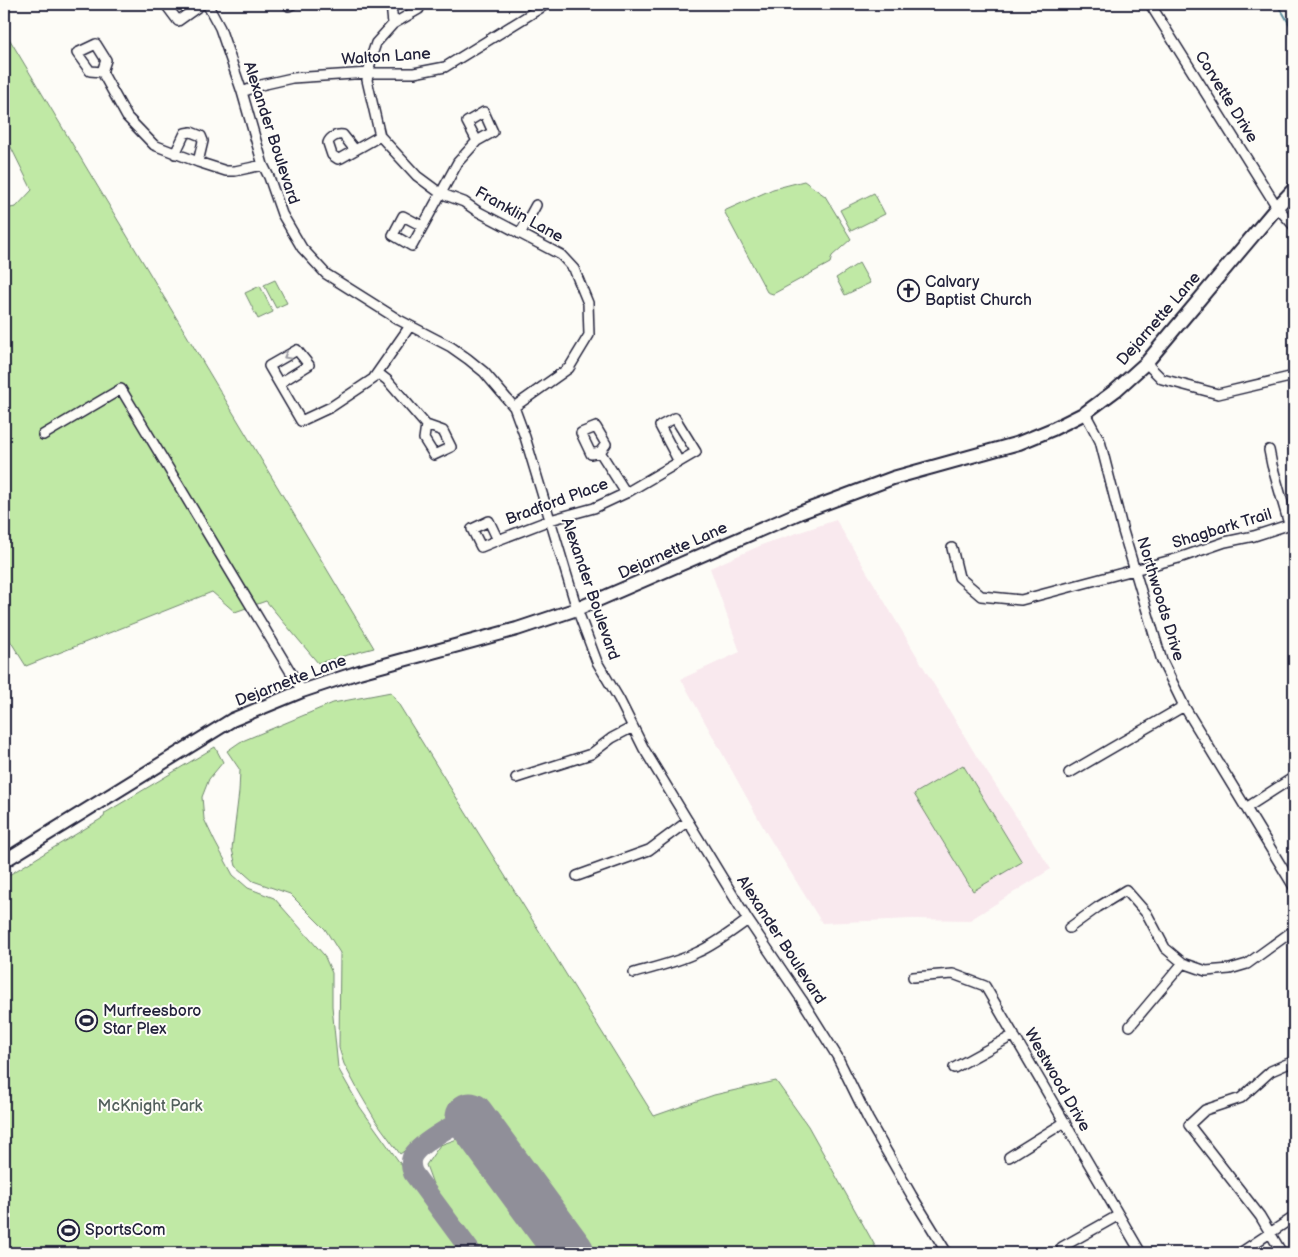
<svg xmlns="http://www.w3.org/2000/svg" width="1298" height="1257" font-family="'Balsamiq Sans',sans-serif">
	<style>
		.built { fill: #f9e9ee }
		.green { fill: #c0e9a5; stroke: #718670 }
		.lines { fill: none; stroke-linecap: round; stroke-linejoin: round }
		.stream { stroke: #59899a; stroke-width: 2 }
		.taxiway { stroke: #908f99; stroke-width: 20 }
		.runway { stroke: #908f99; stroke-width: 49 }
		.minor-casing { stroke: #22223b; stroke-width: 12 }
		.secondary-casing { stroke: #22223b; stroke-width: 16 }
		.minor { stroke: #fdfcf7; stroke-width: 9 }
		.secondary { stroke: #fdfcf7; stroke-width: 12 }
		.oneway { stroke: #9a9aa2 }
		.labels { text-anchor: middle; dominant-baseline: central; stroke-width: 4; stroke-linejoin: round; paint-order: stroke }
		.street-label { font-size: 16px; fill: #22223b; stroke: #fdfcf7 }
		.poi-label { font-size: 16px; fill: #22223b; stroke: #fdfcf7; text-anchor: start }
		.park-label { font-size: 16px; fill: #515e5b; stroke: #fdfcf7 }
	</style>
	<rect width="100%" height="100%" fill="#fdfcf7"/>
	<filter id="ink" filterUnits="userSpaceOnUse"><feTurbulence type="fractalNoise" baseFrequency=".02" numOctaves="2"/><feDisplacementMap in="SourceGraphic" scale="10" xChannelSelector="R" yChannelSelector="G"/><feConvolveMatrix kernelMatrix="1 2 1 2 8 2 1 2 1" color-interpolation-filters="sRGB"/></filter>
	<g filter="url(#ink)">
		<path class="built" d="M836,520l141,237 74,112 -81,51 -58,-1 -90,4 -55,-89 -86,-155 59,-27 -30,-84 54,-24z"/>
		<path class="green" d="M4,35h3l367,613 -56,15 -52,-62 -31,11 -23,-20 -186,74 -22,-35v-422l12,-2 16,-17 -28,-57z
			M804,181l21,15 26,43 -19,17 -2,7 -57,31 -6,-2 -43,-81 49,-22z
			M874,193l11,21 -34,17 -11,-21z
			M859,263l11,20 -25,12 -9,-17z
			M275,280l12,23 -11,5 -12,-23z
			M260,286l13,26 -15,7 -13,-26z
			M391,692l263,424 60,-21 62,-14 32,45 71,127h-290l-113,-154 -76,55 -24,-33 -17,-29 -15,-28 -5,-16 1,-95 -15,-24 -35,-35 -37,-13 -17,-15 -4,-17 7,-57 1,-22 -13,-19 13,-9 93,-39z
			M215,747l8,15 -14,17 -7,18 2,22 11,23 18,33 15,13 26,10 50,57 8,18v33l6,62 22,39 104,146h-460v-375l100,-61 1,-4z
			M963,765l59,97 -49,29 -59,-97z
			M463,1137l87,116h-71l-41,-55 -12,-33 14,-20z"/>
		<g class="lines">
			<path class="stream" d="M1276,4l7,9 11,19"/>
			<path class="taxiway" d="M470,1117c-14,6 -52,27 -58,40 -2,5 -1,11 1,16l59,80"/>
			<path class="runway" d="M470,1117l100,136"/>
			<defs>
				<path id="minor" d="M168,4l-2,1 12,16 24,-17
					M207,4l13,24 22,64 21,73 6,12 13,37 20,34 24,26 73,46 52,27 17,12 16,13 30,35 11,30 52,172 20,53 22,37 25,50 104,171 54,80 35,56 31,63 44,77 35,57
					M287,4l2,2 4,-2
					M391,4l2,20
					M416,4l3,5 -26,15 -17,19 -4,12 -5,25 13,56 37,40 23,17 24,9 13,9 84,44 13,14 14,34 1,32 -20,33 -55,39
					M1150,4l127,203 17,19
					M102,72l-12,-1 -13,-18 19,-9 10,16 -4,12 25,45 27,28 44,17 28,9h9l28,-6
					M242,92l19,-7 31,-7 77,-5h45l31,-6 102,-63
					M355,150l-12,-15c-6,-1 -13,2 -15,8l4,12 6,4 3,-1 39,-22
					M175,154l10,-21 6,-1 10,4 2,5 -5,21
					M422,226l-19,-10 -10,19 19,11 46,-84 19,-21 16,-9 -9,-20 -17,10 10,19
					M520,234l16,-29
					M1146,363l16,16 56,15 76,-18
					M378,373l9,7 39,45 17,6 8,16 -17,8 -10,-16 2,-14
					M280,383l29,-18 -12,-15 -28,16 32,55 30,-14 42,-28 37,-53
					M1085,413l15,28 23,90 39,130 22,45 110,181
					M43,435l78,-46 181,302
					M1269,450l3,15 17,59
					M600,452l-9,2 -10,-21 15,-6 10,17 -6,8 26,41
					M498,540l-17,7 -9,-18 17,-8 9,19 52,-20 44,-12 32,-15 70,-41 -21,-34 -15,8 19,36
					M952,548l7,29 22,19 40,4 158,-42 46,-16 29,-6 40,-13
					M1069,773l115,-67
					M516,778l75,-24 21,-16 21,-11
					M1246,808l48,-31
					M577,876l72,-26 39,-29
					M1069,928l29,-21 28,-17 21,24 18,34 18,15 23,8 24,-2 17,-5 47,-34
					M634,973c22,-6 44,-11 64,-21 18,-8 34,-21 50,-32
					M913,977l40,-3 32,12 156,267
					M1130,1026l53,-63
					M954,1068l60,-33
					M1009,1157l56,-35
					M1062,1247l57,-32
					M1240,1253l54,-36
					M1282,1253l-22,-37 -71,-91 16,-15 36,-12 30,-27 23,-10"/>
				<path id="secondary" d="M4,861l228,-141 70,-29 57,-19 158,-43 60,-20 222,-96 94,-35 126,-35 34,-14 32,-16 31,-23 30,-27 131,-156 17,-18"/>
			</defs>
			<use href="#minor" class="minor-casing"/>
			<use href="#secondary" class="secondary-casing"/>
			<use href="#minor" class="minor"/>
			<use href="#secondary" class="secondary"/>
		</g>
		<defs><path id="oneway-chevron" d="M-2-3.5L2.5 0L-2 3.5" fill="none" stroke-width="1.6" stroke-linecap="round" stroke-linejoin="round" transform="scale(1.25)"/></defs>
		<use class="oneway" href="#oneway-chevron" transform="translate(287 356) rotate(151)"/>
	</g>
	<defs>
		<symbol id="church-ring" viewBox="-11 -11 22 22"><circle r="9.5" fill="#fdfcf7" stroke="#22223b" stroke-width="1.5"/><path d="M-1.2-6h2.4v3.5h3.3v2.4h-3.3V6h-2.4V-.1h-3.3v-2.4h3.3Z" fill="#22223b"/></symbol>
		<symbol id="stadium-ring" viewBox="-11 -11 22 22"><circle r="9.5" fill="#fdfcf7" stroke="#22223b" stroke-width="1.5"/><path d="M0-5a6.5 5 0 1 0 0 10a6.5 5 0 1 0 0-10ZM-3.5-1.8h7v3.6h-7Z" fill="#22223b"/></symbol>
	</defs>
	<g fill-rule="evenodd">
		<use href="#church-ring" x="896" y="278" width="25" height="25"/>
		<use href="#stadium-ring" x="74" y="1008" width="25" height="25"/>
		<use href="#stadium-ring" x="56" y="1218" width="25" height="25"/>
	</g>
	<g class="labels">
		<g class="street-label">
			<text transform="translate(386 57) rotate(-4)">Walton Lane</text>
			<text transform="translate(1226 97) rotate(58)">Corvette Drive</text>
			<text transform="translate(271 133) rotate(72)">Alexander Boulevard</text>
			<text transform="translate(519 215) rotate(29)">Franklin Lane</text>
			<text transform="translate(1159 319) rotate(-49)">Dejarnette Lane</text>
			<text transform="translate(557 502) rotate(-20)">Bradford Place</text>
			<text transform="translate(1222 529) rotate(-17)">Shagbark Trail</text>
			<text transform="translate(673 551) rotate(-24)">Dejarnette Lane</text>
			<text transform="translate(590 589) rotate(71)">Alexander Boulevard</text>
			<text transform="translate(1160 599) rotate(73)">Northwoods Drive</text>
			<text transform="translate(291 681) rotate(-21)">Dejarnette Lane</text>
			<text transform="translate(781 940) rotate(57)">Alexander Boulevard</text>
			<text transform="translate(1057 1080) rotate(60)">Westwood Drive</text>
		</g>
		<g class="poi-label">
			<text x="925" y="282">Calvary<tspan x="925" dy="18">Baptist Church</tspan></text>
			<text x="103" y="1011">Murfreesboro<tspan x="103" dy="18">Star Plex</tspan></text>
			<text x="85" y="1230">SportsCom</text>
		</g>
		<g class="park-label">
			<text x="150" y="1106">McKnight Park</text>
		</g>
	</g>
	<rect width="1298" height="1257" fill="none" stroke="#fdfcf7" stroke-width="20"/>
	<rect x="10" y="10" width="1278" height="1237" fill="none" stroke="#22223b" stroke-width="2" filter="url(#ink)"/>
</svg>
